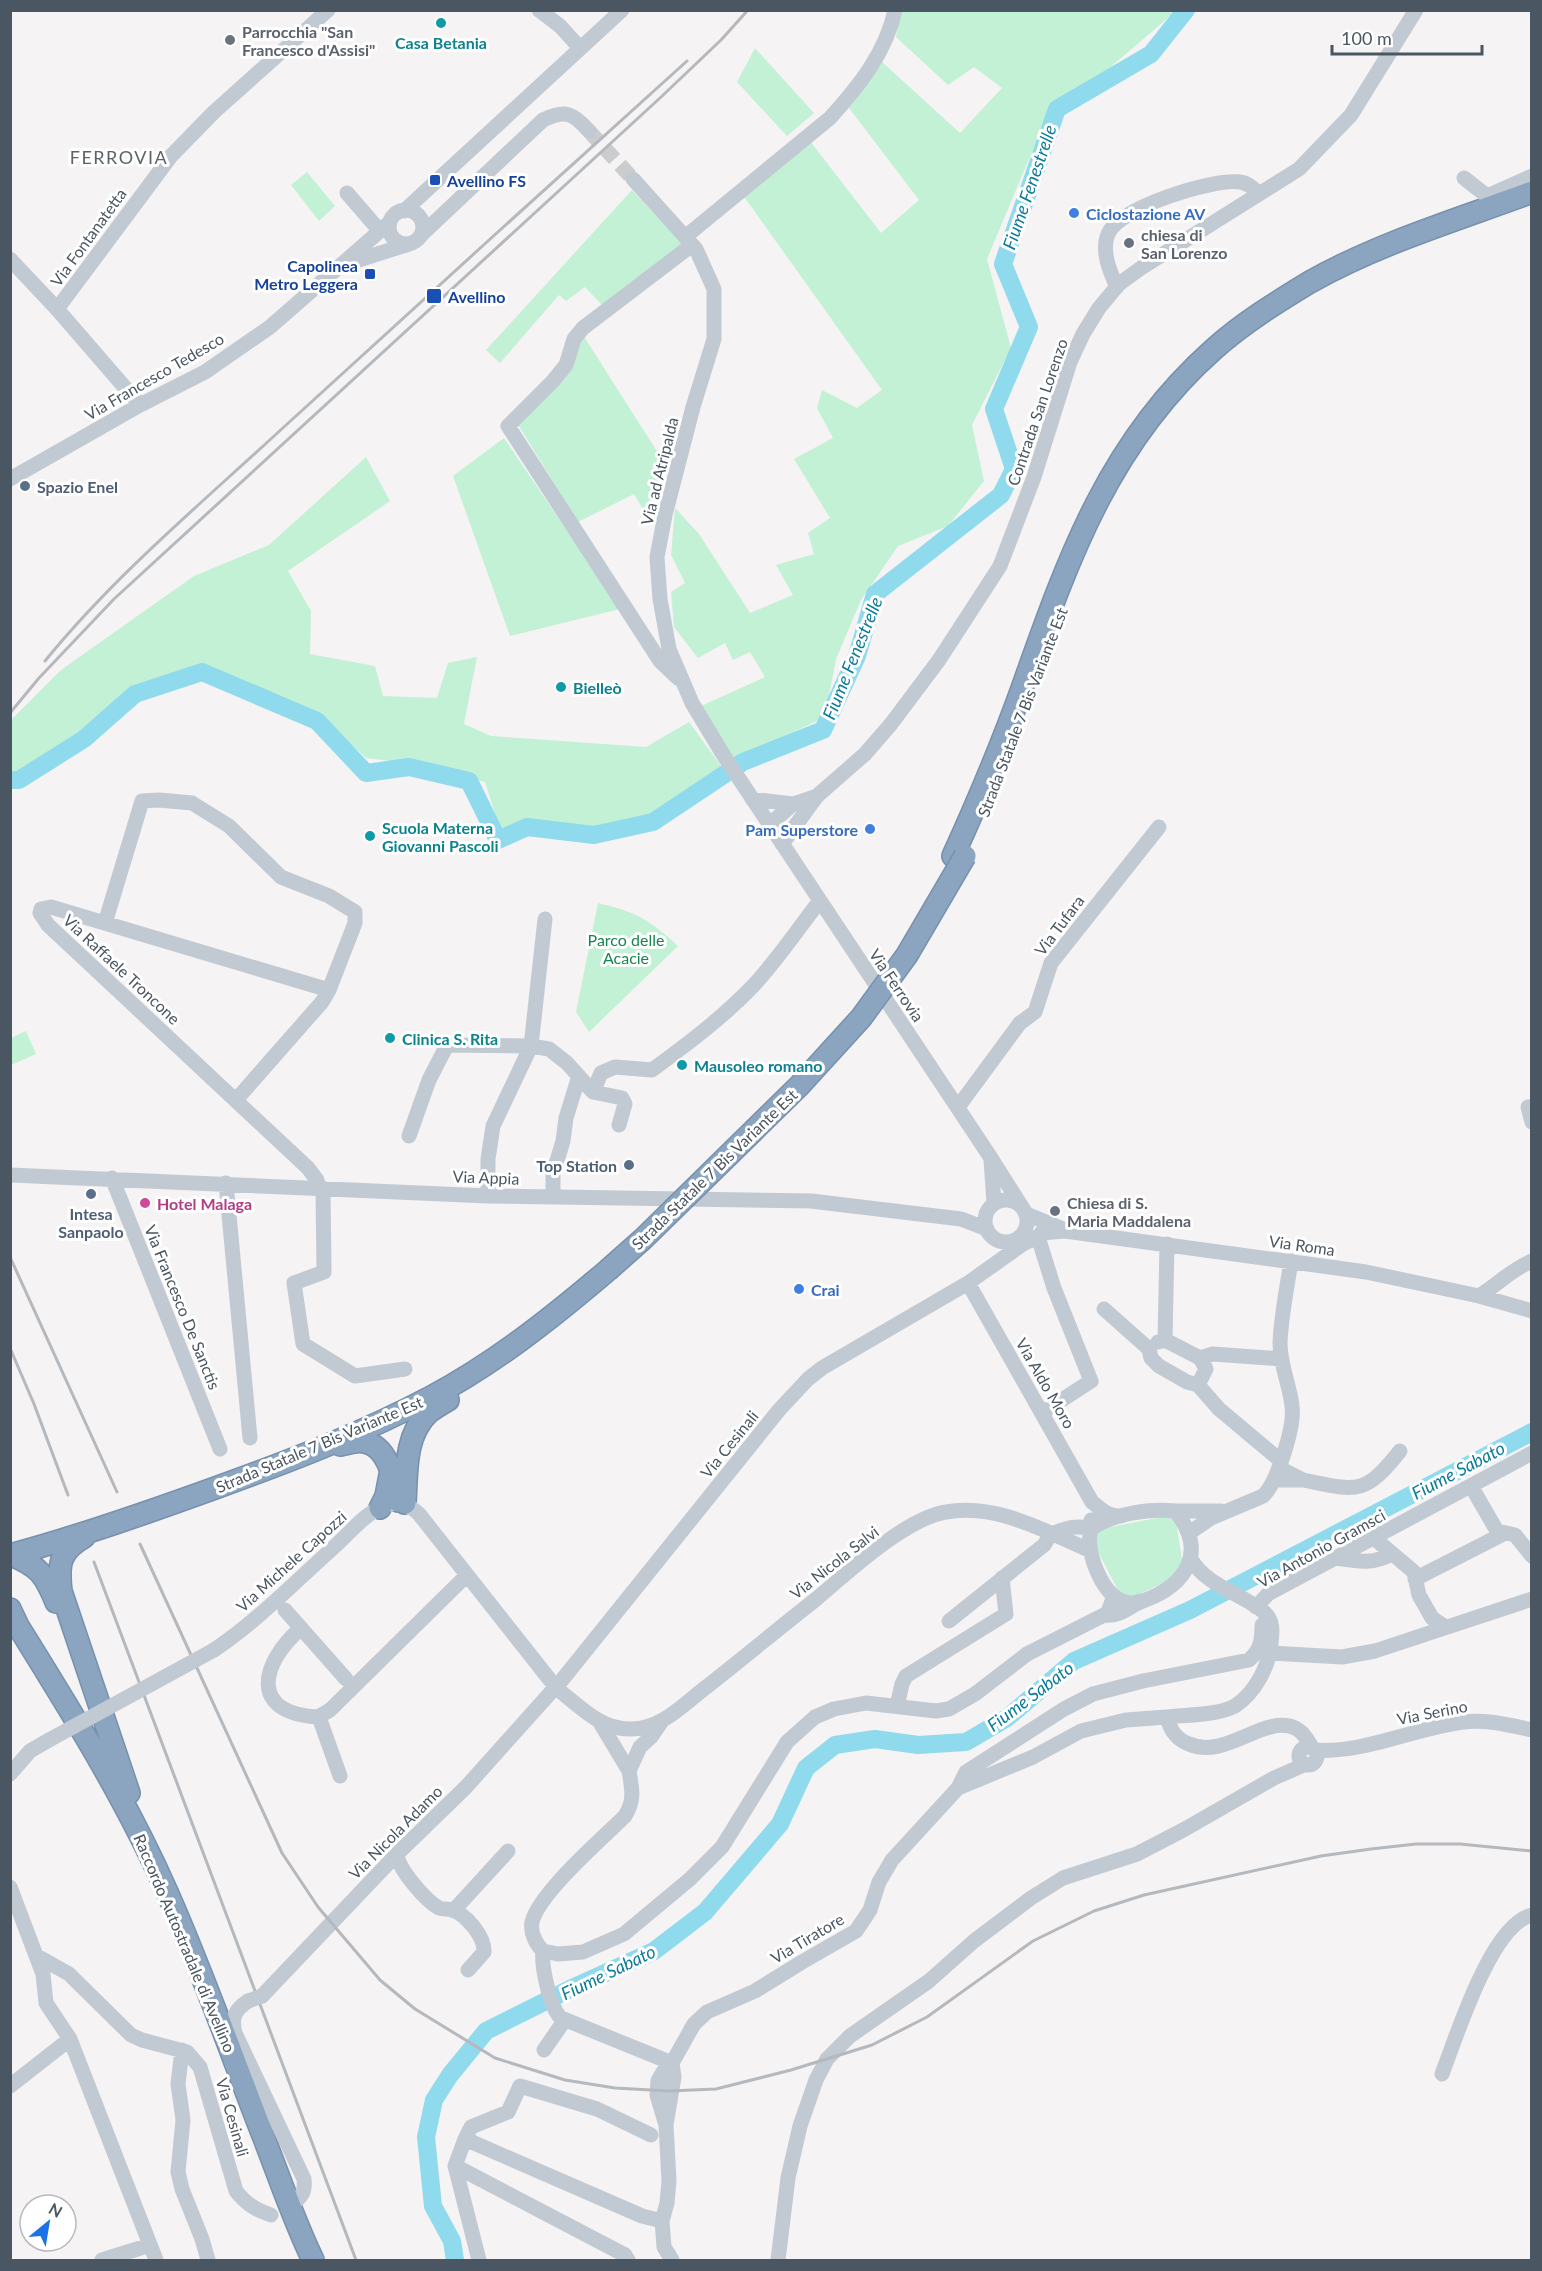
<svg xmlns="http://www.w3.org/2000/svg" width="1542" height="2271" font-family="Lato,sans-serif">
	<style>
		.green { fill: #c3f1d5 }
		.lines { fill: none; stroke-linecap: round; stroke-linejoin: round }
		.river { stroke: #90daee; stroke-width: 18 }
		.minor-tunnel { stroke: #caccce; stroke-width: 15; stroke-dasharray: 15 8; stroke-linecap: butt }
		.highway-casing { stroke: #7690ad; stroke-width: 24 }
		.minor { stroke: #c1cad2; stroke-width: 15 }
		.highway { stroke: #8ba5c1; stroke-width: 21 }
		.rail { stroke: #b5b8bd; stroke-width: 3 }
		.highway-bridge-casing { stroke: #7690ad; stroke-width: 24; stroke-linecap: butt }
		.minor-bridge { stroke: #c1cad2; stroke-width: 15 }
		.highway-bridge { stroke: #8ba5c1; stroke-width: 21 }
		.culture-dot { fill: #0f9aa8; stroke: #fff; stroke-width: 2 }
		.worship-dot { fill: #6b7280; stroke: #fff; stroke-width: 2 }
		.transit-dot { fill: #1a4fb4; stroke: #fff; stroke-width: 2 }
		.shop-dot { fill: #3f7fe0; stroke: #fff; stroke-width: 2 }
		.service-dot { fill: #5c6f8a; stroke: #fff; stroke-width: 2 }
		.hotel-dot { fill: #d1479c; stroke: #fff; stroke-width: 2 }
		.labels { text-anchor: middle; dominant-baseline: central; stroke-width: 6; stroke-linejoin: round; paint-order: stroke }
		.worship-label { font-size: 16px; font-weight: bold; fill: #5b616d; stroke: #fff; text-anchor: start }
		.culture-label { font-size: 16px; font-weight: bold; fill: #0d838f; stroke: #fff; text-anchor: start }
		.transit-label { font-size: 16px; font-weight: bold; fill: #164399; stroke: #fff; text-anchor: start }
		.shop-label { font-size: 16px; font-weight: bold; fill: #366cbe; stroke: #fff; text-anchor: start }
		.street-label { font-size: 16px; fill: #4a5661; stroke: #fff }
		.service-label { font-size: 16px; font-weight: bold; fill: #4e5e75; stroke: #fff; text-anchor: start }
		.park-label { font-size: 16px; fill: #17864f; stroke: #fff }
		.hotel-label { font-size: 16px; font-weight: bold; fill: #b23c85; stroke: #fff; text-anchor: start }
		.neighbourhood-label { font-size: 18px; letter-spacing: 1.5px; fill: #5f6368; stroke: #fff }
		.water-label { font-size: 18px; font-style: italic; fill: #0c7c9b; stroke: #fff }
	</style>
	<rect width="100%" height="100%" fill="#f5f3f3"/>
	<path class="green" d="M901,11h275l-69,59 -50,30 -28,59 -42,100 24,89 -39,77 12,56 -36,45 -50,20 -37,54 -25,59 -11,58 -90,43 -34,-54 64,-29 -15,-25 -17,8 -8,-17 -27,15 -24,-31 -3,-35 14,-9 -14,-28 4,-47 24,26 51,79 43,-18 -17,-30 38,-11 -6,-21 22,-15 -36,-59 39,-21 -16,-30 5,-18 35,18 25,-18 -139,-195 67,-54 71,92 38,-33 -70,-92 32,-47 79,72 42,-45 -28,-21 -26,18 -52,-48z
		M755,48l59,65 -27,23 -50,-54z
		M307,172l28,34 -16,15 -28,-36z
		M632,190l51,55 -81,60 -17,-18 -19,14 -7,-6 -59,68 -14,-13z
		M583,335l82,129 -5,4 -3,11 4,4 -10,40 -17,-29 -56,28 -61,-99z
		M504,438l116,171 -110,27 -57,-160z
		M366,457l24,44 -102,70 23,40 -1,43 65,12 8,30 54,2 11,-35 29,-6 -13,67 27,12 155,11 43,-25 35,48 -72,47 -55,14 -70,-7 -26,9 -16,-51 -71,-18 -48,-6 -45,-41 -116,-47 -68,21 -46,38 -72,47 -8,-1v-55l50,-50 133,-94 75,-31z
		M598,903c38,9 51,16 80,43l-89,86 -13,-20z
		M26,1031l10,23 -25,11v-27z
		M1167,1516l9,6 7,43 -3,10 -51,24 -9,-5 -25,-48v-16z"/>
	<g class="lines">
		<path class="river" d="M10,780h9l65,-41 51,-45 67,-22 115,49 49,52 43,-6 60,14 29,59 29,-13 67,8 59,-13 90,-60 80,-32 34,-74 18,-62 126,-99 13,-26 -20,-60 35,-82 -26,-63 54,-155 94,-55 35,-44
			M455,2260l-3,-19 -19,-35 -7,-69 8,-37 16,-25 36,-44 84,-42 84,-38 51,-39 75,-88 26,-56 29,-23 40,-6 43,6 48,-3 41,-24 67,-57 116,-51 342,-178"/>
		<path class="minor-tunnel" d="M589,131l44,48"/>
		<defs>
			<path id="highway" d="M953,856c26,-57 50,-114 71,-173 45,-127 86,-242 190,-334 29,-26 63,-47 96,-67 69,-39 147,-62 222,-90
				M340,1445c7,-1 16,-5 24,-3 25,4 30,39 34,59
				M405,1503c2,-30 -1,-67 23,-90 6,-5 13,-9 20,-13
				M380,1508l6,-12 4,-21
				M84,1537c-25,14 -26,28 -23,54l68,202
				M10,1555c71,-19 139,-43 208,-68 72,-26 145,-54 213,-90 64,-34 122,-80 177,-127
				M11,1555c28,11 34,20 45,47
				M10,1609l8,17c54,87 108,173 149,266 36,81 65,164 97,246 16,41 30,83 49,122"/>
		</defs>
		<use href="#highway" class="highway-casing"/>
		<path class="minor" d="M539,10l21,16 20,22
			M1464,178l23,18 45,-20
			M633,179l63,70 18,40v50l-21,68 -28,108 -8,42 3,42 9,50 23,54 32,53 267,402 31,49
			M347,193l32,37
			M389 227a17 17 0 1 1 34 0a17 17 0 1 1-34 0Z
			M404,211l218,-201
			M420,236l123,-116c22,-11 30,-7 46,11
			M685,237l145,-119c28,-31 56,-65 65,-108
			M10,259l47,50 83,96
			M346,264l63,-20
			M1117,287c-7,-15 -16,-36 -9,-53 10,-26 105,-56 132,-52 8,1 13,6 19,12
			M57,309l114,-153 43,-44 114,-102
			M10,479l130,-74 65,-33 65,-45 119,-104
			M679,679l-19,-18 -152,-235 45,-45 13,-16 8,-26 9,-11 109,-83
			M752,799l41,5
			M769,825l24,-21 24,-8
			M782,844l35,-48 48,-42 26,-30 48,-64 61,-94 34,-89 36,-115 13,-28 16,-26 20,-24 22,-16 158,-99 52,-54 65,-105
			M105,923l37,-122 17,-1 33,3 37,23 52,51 48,19 26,16v11l-26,67 -7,12 -86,98
			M593,1092l8,-19 14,-6 37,3c34,-25 69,-51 99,-82 25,-26 46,-58 68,-86
			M958,1107l62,-84 15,-11 16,-49 108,-136
			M1532,1107h-4l4,15
			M409,1136l20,-56 18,-35 84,1 18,3 18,14 26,29 29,6 3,6 -6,21
			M991,1160l3,43
			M10,1175l478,21 323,5 150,18 26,10
			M112,1178l108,271
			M226,1183l24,255
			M318,1188l-1,-8 -9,-12 -260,-243 -8,-12 1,-4 10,-2 278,83
			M323,1188l1,84 -30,11 9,61 52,32 50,-7
			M488,1196v-37l5,-33 38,-80 14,-127
			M553,1196v-22l10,-33 3,-23 13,-42
			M985 1221a21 21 0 1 1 42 0a21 21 0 1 1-42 0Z
			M1026,1214l37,15
			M1041,1233l24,-2 301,41 113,24 53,15
			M1038,1237l16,51 37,93 -49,32
			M968,1283l124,219c9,7 16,15 29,14
			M1479,1296c18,-11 33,-27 53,-35
			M1104,1309l45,40 2,9 8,8 28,16 11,3 21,24 62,52
			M1165,1340l2,-96
			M1158,1342l7,-2 35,18 6,11 -8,16
			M1200,1358l13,-4 69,5
			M1275,1480h28l-24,-12
			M1303,1480c54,11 61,16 97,-29
			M1471,1486l26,45 18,4 17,21
			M1175,1511h46
			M1189,1533l22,-15 52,-22c14,-13 32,-70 29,-90 -2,-20 -12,-41 -12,-63 1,-27 7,-55 11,-82
			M1051,1534c14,-5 25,-10 40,-5v-9
			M1374,1538l40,34 5,23 13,23 13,9
			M1335,1558c21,3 37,7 57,-4
			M1191,1559c16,28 51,34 74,54 9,8 7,20 6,31 -2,22 -16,49 -36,62 -16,9 -50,9 -68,11 3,13 9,22 22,27 37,16 75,-30 106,-16 9,4 13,13 18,21
			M1415,1579l90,-46
			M1256,1607l12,-13 264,-141
			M285,1610l61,69
			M1104,1615c17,2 25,-9 39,-14 44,-16 65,-50 32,-90 -25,-3 -64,3 -84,18 -6,22 10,63 31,72 7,3 12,2 19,0
			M949,1621l95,-76 7,-11
			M301,1628c-41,36 -52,85 17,89l12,-7 137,-135
			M214,1650c43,-29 80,-67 119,-102 16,-14 35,-39 57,-44 13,-4 20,2 29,10l131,166
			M1270,1653l72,4 33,-6 157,-52
			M562,1680l217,-270 29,-31 14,-11 146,-85 55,-39 26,-13
			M560,1691c21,17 41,38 70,38 30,1 53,-24 75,-41 37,-29 73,-59 110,-88 32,-27 91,-82 131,-88 50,-9 99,19 143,38
			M897,1706l5,-22 4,-8 100,-62 -4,-36
			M319,1717l21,59
			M599,1721l30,50 11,-24 11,-10 11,-16
			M1299 1756a9 9 0 1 1 18 0a9 9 0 1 1-18 0Z
			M1314,1750c49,4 101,-22 149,-28 23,-3 46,3 69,8
			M10,1774l20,-23 19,-11
			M958,1788l8,-16 98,-63 29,-15 50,-13 106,-21c12,-10 13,-21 13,-35
			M397,1854c1,15 29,47 42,54 4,2 9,0 13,2 14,4 33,27 32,42l-16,18
			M10,1887l33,87 3,29 24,36 86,221
			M454,1910l54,-59
			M543,1951l15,3 25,-2 41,-18 66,-55 32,-32 65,-105 28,-25 19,-8 32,-6 70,8 13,-2 26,-15 52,-40 77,-39 4,-3 6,-16
			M543,1951c-7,-7 -13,-18 -11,-29 7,-29 70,-83 93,-106 10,-16 7,-27 4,-45
			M543,1951c-2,15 7,57 18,67l111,45
			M37,1956l32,18 62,61 11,5 45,12 13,15 36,124c10,13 20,19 35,24
			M262,1996l135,-142 69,-67 86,-96
			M248,2001c-13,9 -17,16 -13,32l69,146c1,10 0,15 -8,22
			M182,2050l-4,34 5,36 -5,52 4,17 20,50 6,21
			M544,2050l20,-29
			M1442,2074c14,-36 49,-150 90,-159
			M10,2086l60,-47
			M666,2125l-9,-30 1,-14 5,-9 9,-9 22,-39 13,-12 48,-21 47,-29 54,-31 14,-21 9,-28 13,-22 66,-72 75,-31 48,-26 45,-11 41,-3
			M651,2135l-54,-26 -77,-23 -12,26 -37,15 -6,12 177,77 20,5
			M465,2139l-10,27 24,94
			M455,2166l170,89 3,5
			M102,2260l48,-15
			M672,2260l-8,-13 -2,-26 5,-18 2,-22 -3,-56 8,-48 -2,-14
			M778,2260l10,-82 12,-52 16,-46 11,-21 23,-23 79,-55 45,-40 57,-43 32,-20 74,-24 48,-25 89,-51 32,-14"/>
		<use href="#highway" class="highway"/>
		<path class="rail" d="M45,661c71,-87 158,-159 240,-235 133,-122 268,-244 402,-365
			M10,713l29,-35 75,-79 546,-501 61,-58 27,-30
			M10,1257l107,235
			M10,1348l24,56 34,91
			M140,1544l142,309 36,54 62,73 35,29 80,49 70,22 50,8 54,3 47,-2 75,-19 81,-25 55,-28 106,-76 61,-30 50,-16 177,-39 50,-7 45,-5h44l72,7
			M94,1562l262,698"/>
		<defs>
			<path id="highway-bridge" d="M608,1270l35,-31 156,-153 62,-68 46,-63 58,-99"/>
		</defs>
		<use href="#highway-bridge" class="highway-bridge-casing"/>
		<path class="minor-bridge" d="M49,1740l165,-90
			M248,2001l14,-5"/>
		<use href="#highway-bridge" class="highway-bridge"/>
	</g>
	<g class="culture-dot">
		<circle cx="441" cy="23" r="6"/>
		<circle cx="561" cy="687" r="6"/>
		<circle cx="370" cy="836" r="6"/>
		<circle cx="390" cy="1038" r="6"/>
		<circle cx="682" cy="1065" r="6"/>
	</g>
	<g class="worship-dot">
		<circle cx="230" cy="40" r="6"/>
		<circle cx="1129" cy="243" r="6"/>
		<circle cx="1055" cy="1211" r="6"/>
	</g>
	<g class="transit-dot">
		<rect x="429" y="174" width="12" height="12" rx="3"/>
		<rect x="364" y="268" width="12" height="12" rx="3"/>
		<rect x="426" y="288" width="16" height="16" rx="3"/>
	</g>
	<g class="shop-dot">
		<circle cx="1074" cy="213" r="6"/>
		<circle cx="870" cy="829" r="6"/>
		<circle cx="799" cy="1289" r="6"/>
	</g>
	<g class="service-dot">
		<circle cx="25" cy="486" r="6"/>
		<circle cx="629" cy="1165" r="6"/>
		<circle cx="91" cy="1194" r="6"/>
	</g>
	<circle class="hotel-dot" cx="145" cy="1203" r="6"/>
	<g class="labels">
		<g class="worship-label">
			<text x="242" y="31">Parrocchia "San<tspan x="242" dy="18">Francesco d'Assisi"</tspan></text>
			<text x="1141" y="234">chiesa di<tspan x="1141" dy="18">San Lorenzo</tspan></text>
			<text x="1067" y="1202">Chiesa di S.<tspan x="1067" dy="18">Maria Maddalena</tspan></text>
		</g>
		<g class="culture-label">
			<text x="441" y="42" text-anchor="middle">Casa Betania</text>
			<text x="573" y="687">Bielleò</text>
			<text x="382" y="827">Scuola Materna<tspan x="382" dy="18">Giovanni Pascoli</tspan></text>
			<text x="402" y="1038">Clinica S. Rita</text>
			<text x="694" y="1065">Mausoleo romano</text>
		</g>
		<g class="transit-label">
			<text x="447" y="180">Avellino FS</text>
			<text x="358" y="265" text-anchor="end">Capolinea<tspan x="358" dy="18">Metro Leggera</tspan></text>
			<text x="448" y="296">Avellino</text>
		</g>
		<g class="shop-label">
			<text x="1086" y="213">Ciclostazione AV</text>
			<text x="858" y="829" text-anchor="end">Pam Superstore</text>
			<text x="811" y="1289">Crai</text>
		</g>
		<g class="street-label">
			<text transform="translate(88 237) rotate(-54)">Via Fontanatetta</text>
			<text transform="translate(154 376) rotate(-30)">Via Francesco Tedesco</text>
			<text transform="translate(1037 412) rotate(-71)">Contrada San Lorenzo</text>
			<text transform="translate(659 471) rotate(-76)">Via ad Atripalda</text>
			<text transform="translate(1022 712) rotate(-69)">Strada Statale 7 Bis Variante Est</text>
			<text transform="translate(1059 925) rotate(-53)">Via Tufara</text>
			<text transform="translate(122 969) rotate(43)">Via Raffaele Troncone</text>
			<text transform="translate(897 985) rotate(56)">Via Ferrovia</text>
			<text transform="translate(714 1169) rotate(-44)">Strada Statale 7 Bis Variante Est</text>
			<text transform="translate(486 1177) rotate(2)">Via Appia</text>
			<text transform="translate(1302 1245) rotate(8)">Via Roma</text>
			<text transform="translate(183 1307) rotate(68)">Via Francesco De Sanctis</text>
			<text transform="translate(1046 1383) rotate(60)">Via Aldo Moro</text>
			<text transform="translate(319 1444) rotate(-23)">Strada Statale 7 Bis Variante Est</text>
			<text transform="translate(729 1444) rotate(-51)">Via Cesinali</text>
			<text transform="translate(1321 1548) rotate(-29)">Via Antonio Gramsci</text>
			<text transform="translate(291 1561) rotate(-42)">Via Michele Capozzi</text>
			<text transform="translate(834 1562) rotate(-38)">Via Nicola Salvi</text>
			<text transform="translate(1432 1712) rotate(-11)">Via Serino</text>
			<text transform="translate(395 1832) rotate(-45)">Via Nicola Adamo</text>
			<text transform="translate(807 1938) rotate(-31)">Via Tiratore</text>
			<text transform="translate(185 1943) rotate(67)">Raccordo Autostradale di Avellino</text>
			<text transform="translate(233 2117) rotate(74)">Via Cesinali</text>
		</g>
		<g class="service-label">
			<text x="37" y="486">Spazio Enel</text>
			<text x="617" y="1165" text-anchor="end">Top Station</text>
			<text x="91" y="1213" text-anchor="middle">Intesa<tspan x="91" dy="18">Sanpaolo</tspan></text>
		</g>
		<g class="park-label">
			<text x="626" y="939">Parco delle<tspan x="626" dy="18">Acacie</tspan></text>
		</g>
		<g class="hotel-label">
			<text x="157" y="1203">Hotel Malaga</text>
		</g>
		<g class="neighbourhood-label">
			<text x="119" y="157">FERROVIA</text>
		</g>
		<g class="water-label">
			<text transform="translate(1029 187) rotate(-71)">Fiume Fenestrelle</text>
			<text transform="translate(852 658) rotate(-68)">Fiume Fenestrelle</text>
			<text transform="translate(1458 1470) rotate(-28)">Fiume Sabato</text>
			<text transform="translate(1030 1696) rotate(-37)">Fiume Sabato</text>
			<text transform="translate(608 1972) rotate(-26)">Fiume Sabato</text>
		</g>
	</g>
	<rect width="1542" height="2271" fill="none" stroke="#4a5661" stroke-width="24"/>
	<g transform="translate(48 2223) rotate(30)"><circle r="28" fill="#ffffff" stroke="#b7bbc0" stroke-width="1.5"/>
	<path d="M0-4.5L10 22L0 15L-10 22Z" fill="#1a73e8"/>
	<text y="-9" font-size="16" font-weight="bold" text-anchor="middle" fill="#4a5661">N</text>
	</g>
	<path d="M1332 45v9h150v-9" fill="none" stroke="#4a5661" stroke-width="3"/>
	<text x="1341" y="45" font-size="18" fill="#4a5661" stroke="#ffffff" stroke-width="4.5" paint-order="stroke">100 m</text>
</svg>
